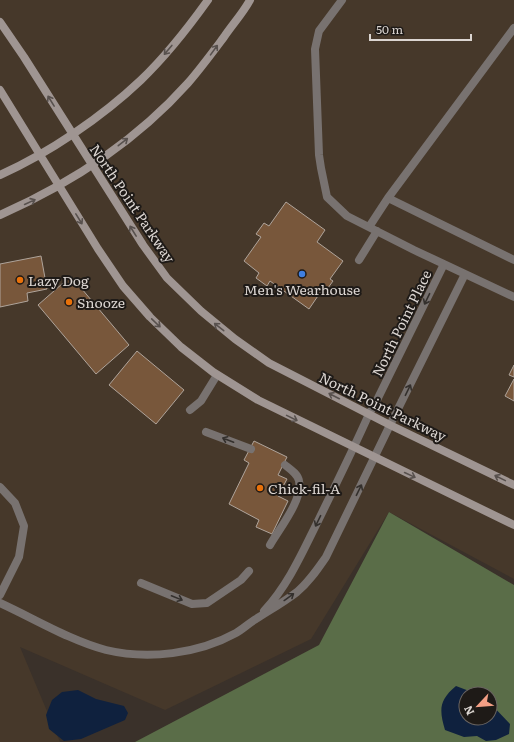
<svg xmlns="http://www.w3.org/2000/svg" width="514" height="742" font-family="Literata,serif">
	<style>
		.commercial { fill: #46382a }
		.forest { fill: #5a6d48; fill-rule: evenodd }
		.water { fill: #0f213e }
		.building { fill: #78573b; stroke: #afa49b }
		.lines { fill: none; stroke-linecap: round; stroke-linejoin: round }
		.lane { stroke: #787270; stroke-width: 8 }
		.street { stroke: #787270; stroke-width: 8 }
		.secondary { stroke: #9f9592; stroke-width: 8 }
		.oneway { stroke: #58514e }
		.oneway2 { stroke: #34302d }
		.shop-dot { fill: #3f7fe0; stroke: #1e1a17; stroke-width: 1.5 }
		.food-dot { fill: #e8710a; stroke: #1e1a17; stroke-width: 1.5 }
		.labels { text-anchor: middle; dominant-baseline: central; stroke-width: 4; stroke-linejoin: round; paint-order: stroke }
		.street-label { font-size: 14px; fill: #dbd5d1; stroke: #1e1a17 }
		.poi-label { font-size: 14px; fill: #dbd5d1; stroke: #1e1a17; text-anchor: start }
	</style>
	<rect width="100%" height="100%" fill="#3a312a"/>
	<path class="commercial" d="M0,0h514v579l-125,-67 -78,127 -146,71 -145,-63 40,95h-60z"/>
	<path class="forest" d="M389,512l125,73v157h-379l184,-97zM466,694h24v24h-24z"/>
	<path class="water" d="M456,686l21,8h-11v24h24v-15l20,21 -1,10 -13,6 -10,1 -9,-5 -13,1 -19,-7c-6,-20 -6,-30 11,-44z
		M78,690l18,9 28,7 4,7 -3,7 -44,19 -17,2 -15,-12 -3,-14 6,-15 10,-8z"/>
	<path class="building" d="M286,202l39,28 -8,12 26,19 -13,18 3,2 -8,11 -3,-2 -13,19 -39,-28 -3,5 -11,-8 3,-5 -15,-12 17,-24 -5,-3 8,-11 5,3z
		M41,256l6,33 -20,4 1,8 -28,6v-43z
		M71,276l58,69 -33,29 -58,-69z
		M137,351l47,39 -28,34 -47,-39z
		M514,365v12l-5,-2z
		M514,379v22l-9,-5z
		M254,441l33,16 -9,18 9,4 -9,17 10,5 -16,33 -16,-7 3,-7 -30,-16 20,-41 -5,-3z"/>
	<g class="lines">
		<path class="lane" d="M342,0l-23,31 -4,18 4,106 2,13 6,29 20,19 67,34 100,47
			M388,198l126,62
			M369,227l19,-29 126,-170
			M359,260l18,-29
			M190,410l11,-9 16,-26
			M369,414l8,-14 67,-136
			M390,425l75,-151
			M206,432l45,17
			M0,487l15,16 9,23 -5,31 -19,38
			M270,545c9,-16 33,-45 29,-64 -1,-7 -9,-12 -14,-16
			M141,583l51,21 15,-1 34,-23 8,-9"/>
		<path class="street" d="M0,603c33,15 71,38 106,47 42,10 92,4 130,-17 7,-4 13,-10 20,-14 14,-9 28,-17 41,-27 12,-10 20,-22 29,-35l64,-132
			M264,611c25,-27 39,-60 55,-92 17,-35 34,-69 50,-105"/>
		<path class="secondary" d="M0,22l24,35 119,188 24,33 34,33 34,28 34,24 121,62 124,60
			M0,90l98,159 25,37 27,31 31,30 32,25 45,28 256,125
			M0,175c49,-22 102,-58 141,-95 25,-24 47,-52 67,-80
			M0,215c70,-31 137,-75 188,-132 13,-15 24,-30 36,-46 8,-12 19,-24 26,-37"/>
	</g>
	<defs><path id="oneway-shaft" d="M-6 0H5M1.5-3L5.5 0L1.5 3" fill="none" stroke-width="1.6" stroke-linecap="round" stroke-linejoin="round"/></defs>
	<g class="oneway">
		<use href="#oneway-shaft" transform="translate(168 50) rotate(130)"/>
		<use href="#oneway-shaft" transform="translate(214 50) rotate(-54)"/>
		<use href="#oneway-shaft" transform="translate(51 101) rotate(-122)"/>
		<use href="#oneway-shaft" transform="translate(123 142) rotate(-38)"/>
		<use href="#oneway-shaft" transform="translate(30 202) rotate(-25)"/>
		<use href="#oneway-shaft" transform="translate(79 219) rotate(58)"/>
		<use href="#oneway-shaft" transform="translate(133 231) rotate(-122)"/>
		<use href="#oneway-shaft" transform="translate(156 323) rotate(44)"/>
		<use href="#oneway-shaft" transform="translate(219 327) rotate(-142)"/>
		<use href="#oneway-shaft" transform="translate(334 396) rotate(-153)"/>
		<use href="#oneway-shaft" transform="translate(292 418) rotate(26)"/>
		<use href="#oneway-shaft" transform="translate(410 475) rotate(25)"/>
		<use href="#oneway-shaft" transform="translate(500 478) rotate(-154)"/>
	</g>
	<g class="oneway2">
		<use href="#oneway-shaft" transform="translate(427 299) rotate(116)"/>
		<use href="#oneway-shaft" transform="translate(408 390) rotate(-64)"/>
		<use href="#oneway-shaft" transform="translate(228 440) rotate(-159)"/>
		<use href="#oneway-shaft" transform="translate(359 490) rotate(-64)"/>
		<use href="#oneway-shaft" transform="translate(318 521) rotate(116)"/>
		<use href="#oneway-shaft" transform="translate(289 597) rotate(-36)"/>
		<use href="#oneway-shaft" transform="translate(177 598) rotate(22)"/>
	</g>
	<circle class="shop-dot" cx="302" cy="274" r="4"/>
	<g class="food-dot">
		<circle cx="20" cy="280" r="4"/>
		<circle cx="69" cy="302" r="4"/>
		<circle cx="260" cy="488" r="4"/>
	</g>
	<g class="labels">
		<g class="street-label">
			<text transform="translate(133 203) rotate(56)">North Point Parkway</text>
			<text transform="translate(401 323) rotate(-64)">North Point Place</text>
			<text transform="translate(383 406) rotate(26)">North Point Parkway</text>
		</g>
		<g class="poi-label">
			<text x="28" y="280">Lazy Dog</text>
			<text x="302" y="289" text-anchor="middle">Men's Wearhouse</text>
			<text x="77" y="302">Snooze</text>
			<text x="268" y="488">Chick-fil-A</text>
		</g>
	</g>
	<g transform="translate(478 706) rotate(244)"><circle r="19" fill="#1e1a17" stroke="#6a6561"/>
	<path d="M0-3L7 15L0 10L-7 15Z" fill="#f39f85"/>
	<text y="-6" font-size="11" font-weight="bold" text-anchor="middle" fill="#dbd5d1">N</text>
	</g>
	<path d="M370 34v6h101v-6" fill="none" stroke="#dbd5d1" stroke-width="2"/>
	<text x="376" y="34" font-size="12" fill="#dbd5d1" stroke="#1e1a17" stroke-width="3" paint-order="stroke">50 m</text>
</svg>
